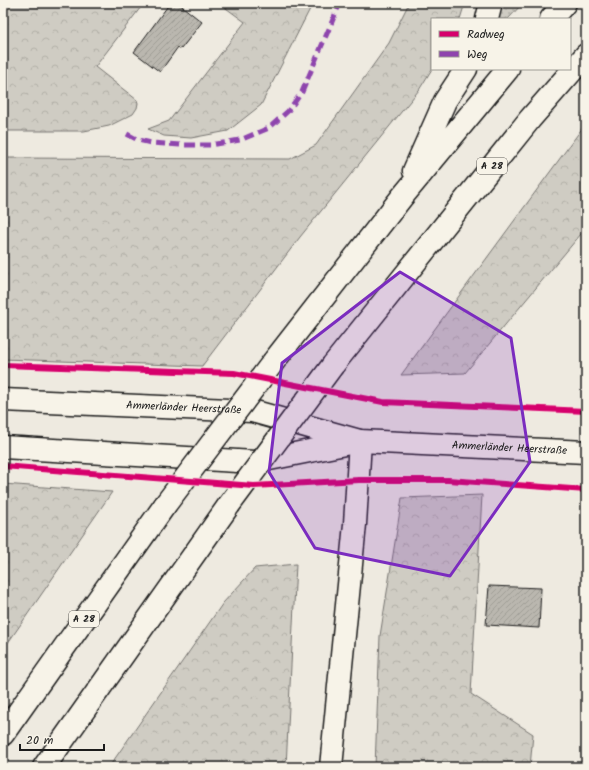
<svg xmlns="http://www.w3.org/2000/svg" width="589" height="770" font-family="Kalam,sans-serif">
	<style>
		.grass { fill: url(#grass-dots); stroke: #767470 }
		.forest { fill: url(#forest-crowns); stroke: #767470 }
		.building { fill: url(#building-hatch); stroke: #1c1c1c }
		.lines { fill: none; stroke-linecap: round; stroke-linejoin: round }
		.minor-casing { stroke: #1c1c1c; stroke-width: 25 }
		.highway-casing { stroke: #1c1c1c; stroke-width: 25 }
		.minor { stroke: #f7f3e8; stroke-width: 22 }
		.highway { stroke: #f7f3e8; stroke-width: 22 }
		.highway-bridge-casing { stroke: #1c1c1c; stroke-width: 25; stroke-linecap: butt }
		.highway-bridge { stroke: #f7f3e8; stroke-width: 22 }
		.quiet { stroke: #8e44ad; stroke-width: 5; stroke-dasharray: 10 5; stroke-linecap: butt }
		.cycleway-casing { stroke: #f7f3e8; stroke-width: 8 }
		.cycleway { stroke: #d6006c; stroke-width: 6 }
		.marked { fill: #7b2cbf; fill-opacity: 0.2; stroke: #7b2cbf; stroke-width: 3; stroke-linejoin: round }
		.labels { text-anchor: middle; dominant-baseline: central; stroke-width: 3; stroke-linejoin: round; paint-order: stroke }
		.shield { fill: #f7f3e8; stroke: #5e5c59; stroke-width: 1 }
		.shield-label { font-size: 10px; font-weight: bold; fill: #1c1c1c }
		.street-label { font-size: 11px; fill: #1c1c1c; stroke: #f7f3e8 }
	</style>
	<defs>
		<pattern id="grass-dots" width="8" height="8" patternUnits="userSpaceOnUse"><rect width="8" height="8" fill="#cfccc3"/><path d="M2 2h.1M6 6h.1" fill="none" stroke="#b1afa7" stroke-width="1.8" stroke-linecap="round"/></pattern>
		<pattern id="forest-crowns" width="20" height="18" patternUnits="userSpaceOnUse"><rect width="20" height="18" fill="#cfccc3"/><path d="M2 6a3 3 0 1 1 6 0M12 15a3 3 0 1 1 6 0" fill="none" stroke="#b1afa7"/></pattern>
		<pattern id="building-hatch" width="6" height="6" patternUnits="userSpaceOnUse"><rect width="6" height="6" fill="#bab7af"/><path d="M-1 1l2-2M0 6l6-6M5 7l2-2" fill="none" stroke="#9f9d96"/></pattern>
	</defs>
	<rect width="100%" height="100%" fill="#eeeae0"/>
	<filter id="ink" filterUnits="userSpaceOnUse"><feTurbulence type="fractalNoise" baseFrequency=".025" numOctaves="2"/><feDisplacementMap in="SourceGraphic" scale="8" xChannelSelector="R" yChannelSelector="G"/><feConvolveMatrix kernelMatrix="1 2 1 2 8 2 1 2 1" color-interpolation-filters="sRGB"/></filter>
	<g filter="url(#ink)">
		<path class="grass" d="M501,3h22l-15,16h-11z"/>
		<path class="forest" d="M3,3h141l-49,64 42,33 1,3 -1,5 -4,6 -24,12 -25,5h-81z
			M219,3h94l-52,102 -33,26 -37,7 -27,-2 -16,-7 21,-8 76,-99z
			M409,3h56l-5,16h-28v50l-13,21 -119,147 -98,129 -199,-7v-201l287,1 26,-14 73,-102z
			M586,123v105l-121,145 -64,2z
			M3,484l109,8 -109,158z
			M482,495l-11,199 62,40 -3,33h-155l5,-131 22,-138z
			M296,564l-10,203h-177l114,-164 32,-35z"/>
		<path class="building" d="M170,3h8l24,19 -21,27 -3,-2 -18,25 -26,-20z
			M489,586l52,2 -2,40 -53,-3z"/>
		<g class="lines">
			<defs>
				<g id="minor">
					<path id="s1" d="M3,400l249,11 108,30 226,11"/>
					<path d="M3,447l251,15 101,-20"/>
				</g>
				<path id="highway" d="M487,19l4,-16
					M551,19l14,-16
					M414,171l31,-70 21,-32
					M274,361l128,-164 106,-128
					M333,365l197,-246 56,-64
					M3,734l162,-229
					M44,767l185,-262
					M331,767l24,-243 5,-83"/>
			</defs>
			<use href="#minor" class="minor-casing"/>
			<use href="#highway" class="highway-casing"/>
			<use href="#minor" class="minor"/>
			<use href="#highway" class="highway"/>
			<defs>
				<path id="highway-bridge" d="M165,505l109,-144
					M229,505l104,-140"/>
			</defs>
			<use href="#highway-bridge" class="highway-bridge-casing"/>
			<use href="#highway-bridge" class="highway-bridge"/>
			<path class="quiet" d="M127,134l11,6 13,3 30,2h30l29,-5 29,-12 19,-17 14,-19 38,-89"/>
			<defs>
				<path id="cycleway" d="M3,365l231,8 149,29 203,9
					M3,466l251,20 105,-6h89l138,10"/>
			</defs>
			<use href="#cycleway" class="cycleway-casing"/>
			<use href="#cycleway" class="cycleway"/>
		</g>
	</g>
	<path class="marked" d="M400,272l111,66 19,124 -80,114 -135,-28 -46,-76 13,-109z"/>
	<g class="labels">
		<g class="shield">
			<rect x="477" y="158" width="30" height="16" rx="3"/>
			<rect x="69" y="611" width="30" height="16" rx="3"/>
		</g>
		<g class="shield-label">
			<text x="492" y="166">A 28</text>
			<text x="84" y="619">A 28</text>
		</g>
		<g class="street-label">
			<text stroke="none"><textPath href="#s1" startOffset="181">Ammerländer Heerstraße</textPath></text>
			<text stroke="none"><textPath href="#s1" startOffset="511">Ammerländer Heerstraße</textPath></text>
		</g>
	</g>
	<rect width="589" height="770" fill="none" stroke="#f7f3e8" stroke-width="16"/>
	<rect x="8" y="8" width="573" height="754" fill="none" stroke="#1c1c1c" stroke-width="1.5" filter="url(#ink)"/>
	<rect x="431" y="18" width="140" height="52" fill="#f7f3e8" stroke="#9f9d96"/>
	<rect x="439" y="31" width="20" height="6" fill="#d6006c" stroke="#9f9d96"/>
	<text x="467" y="38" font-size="12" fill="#1c1c1c">Radweg</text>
	<rect x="439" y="51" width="20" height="6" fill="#8e44ad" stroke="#9f9d96"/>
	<text x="467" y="58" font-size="12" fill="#1c1c1c">Weg</text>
	<path d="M20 744v6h84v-6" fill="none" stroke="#1c1c1c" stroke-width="2"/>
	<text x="26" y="744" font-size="12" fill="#1c1c1c" stroke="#f7f3e8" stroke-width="3" paint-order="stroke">20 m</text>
</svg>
